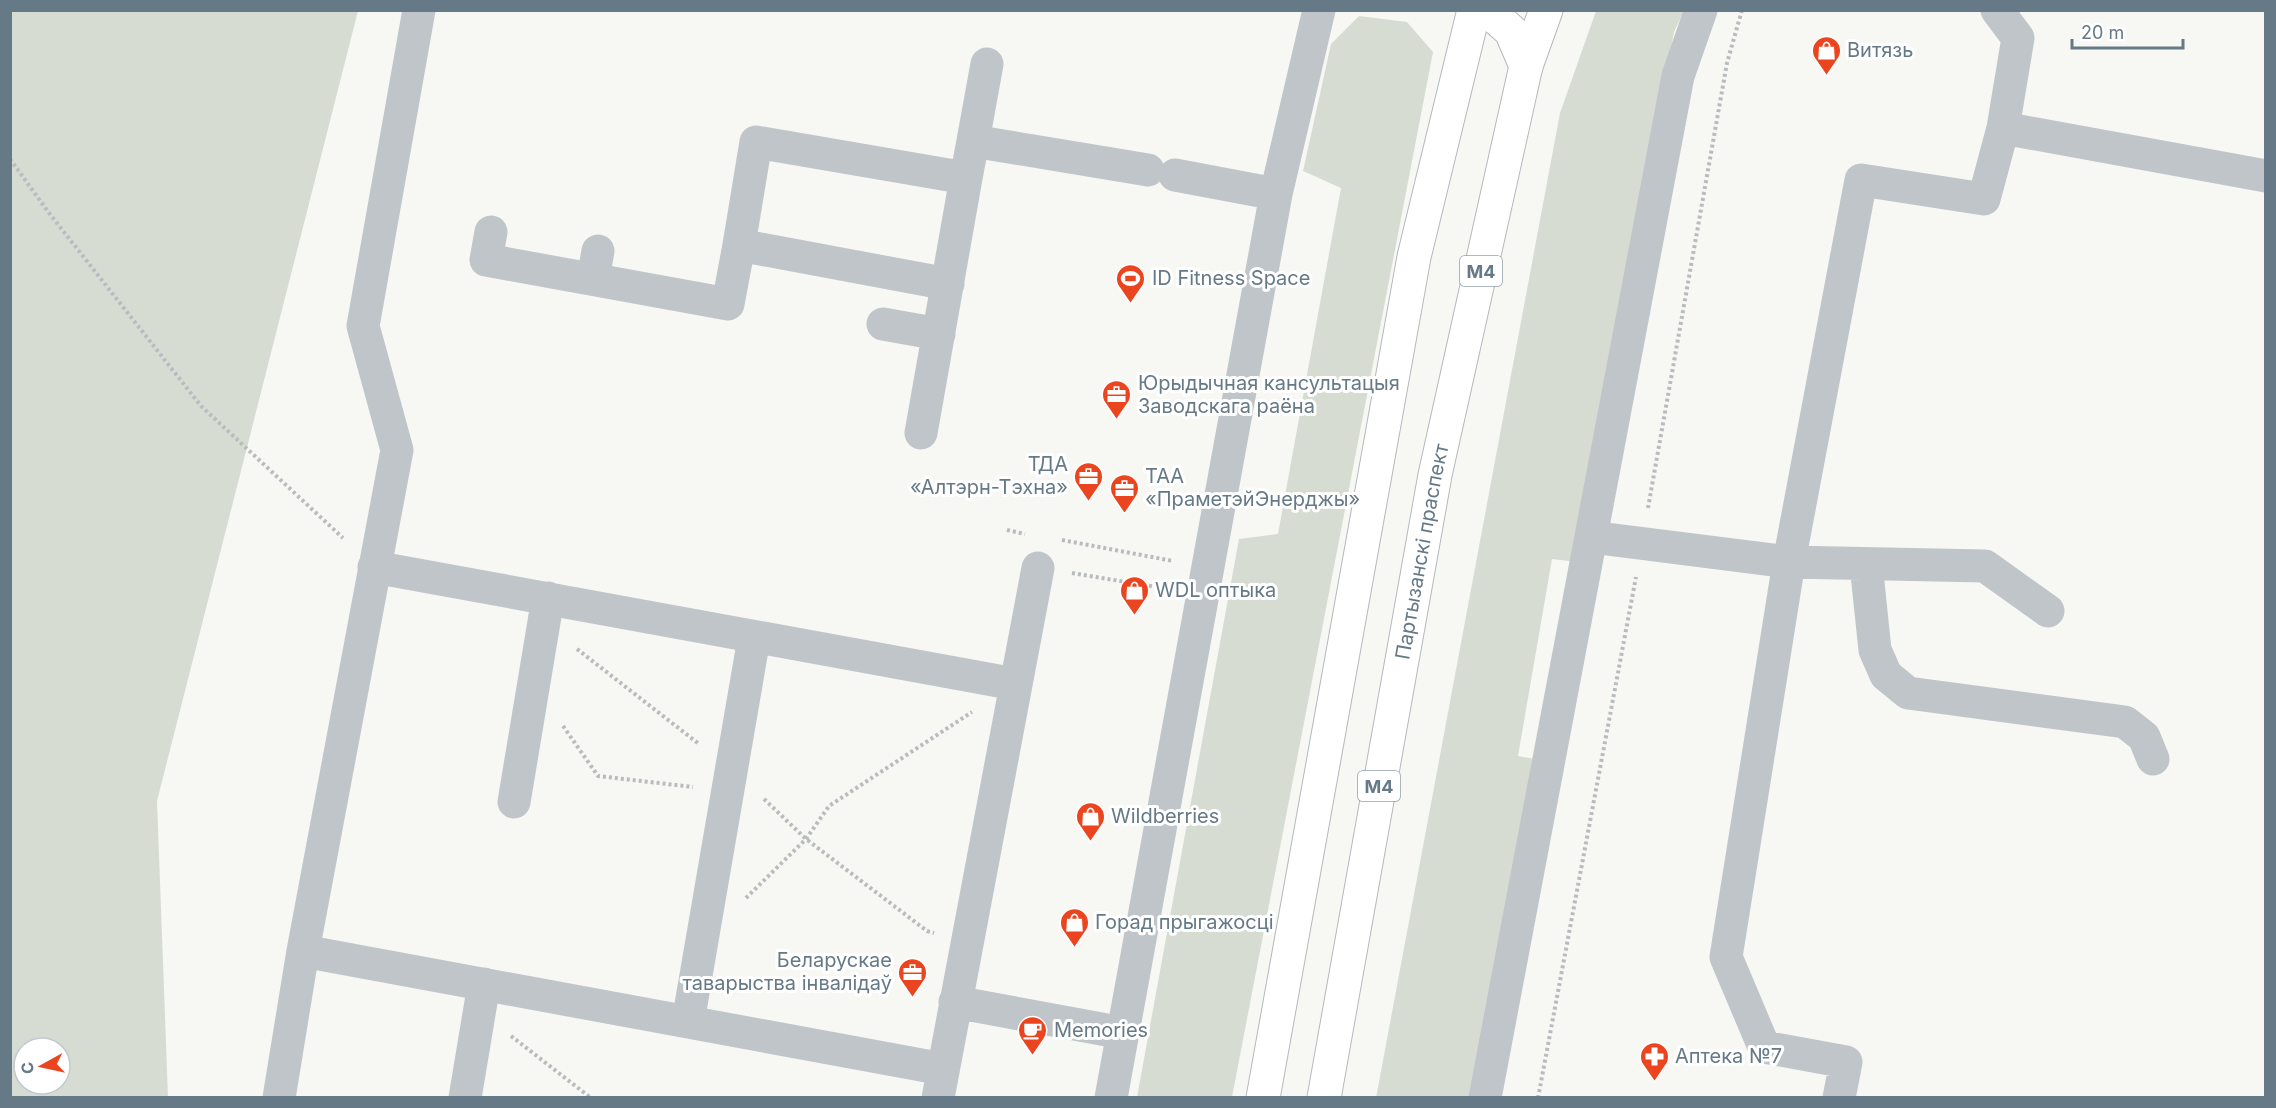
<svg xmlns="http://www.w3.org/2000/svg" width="2276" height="1108" font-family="Inter,sans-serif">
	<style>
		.green { fill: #d7dcd3; fill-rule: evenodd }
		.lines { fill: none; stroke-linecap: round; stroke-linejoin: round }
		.major-casing { stroke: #b3b9bd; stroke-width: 35 }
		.path { stroke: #b8bcbf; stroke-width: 4; stroke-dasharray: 3 3; stroke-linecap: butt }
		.minor { stroke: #c0c5c9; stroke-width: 33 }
		.major { stroke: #fff; stroke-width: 33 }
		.labels { text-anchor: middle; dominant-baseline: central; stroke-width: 6; stroke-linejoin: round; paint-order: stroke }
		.shield { fill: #fff; stroke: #93a1aa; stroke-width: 1.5 }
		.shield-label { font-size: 18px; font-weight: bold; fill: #657986 }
		.poi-label { font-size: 20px; fill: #657986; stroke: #fff; text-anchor: start }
		.street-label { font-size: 20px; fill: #657986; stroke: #fff }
	</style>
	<rect width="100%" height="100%" fill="#f7f7f4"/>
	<path class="green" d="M10,11h348l-201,790 11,296h-157zM24,1048h36v36h-36z
		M1596,11h88l-10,21 -97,530 -25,-3 -34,197 22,4 -66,337 -98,1 184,-985z
		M1359,16l48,6 26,30 -201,1045h-95l102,-558 39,-5 63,-346 -38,-17 28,-127z"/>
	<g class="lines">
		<defs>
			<g id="major">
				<path d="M1487,10l24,21 15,35"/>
				<path d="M1263,1098l151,-841 60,-247"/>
				<path id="s1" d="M1324,1098l111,-623 91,-409 20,-56"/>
			</g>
		</defs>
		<use href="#major" class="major-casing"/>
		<path class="path" d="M10,159l39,54 152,193 142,132
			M1648,508l79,-445 15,-53
			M1007,530l18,4
			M1062,540l111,21
			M1072,573l96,16
			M577,649l122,95
			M563,726l35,50 95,11
			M764,799l42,40 121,92 7,2
			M746,898l60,-59 23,-33 143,-94
			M511,1036l80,62
			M1538,1098l98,-521"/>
		<path class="minor" d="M1997,10l21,28 -15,90 263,48
			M973,141l14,-77
			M1175,175l101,19
			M491,232l-5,28 242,44 11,-59 209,39
			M739,245l17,-103 210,36 7,-37 175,29
			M593,279l5,-28
			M883,324l56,10
			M921,433l45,-255
			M1591,537l198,25 196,4 63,45
			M1866,564l9,86 11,25 22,18 217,29 19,15 9,22
			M374,567l641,117
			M514,802l34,-204
			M303,951l640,118
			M955,1002l168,31
			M688,1022l66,-384
			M279,1098l24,-147 94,-501 -34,-124 56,-316
			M465,1098l19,-114
			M938,1098l100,-530
			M1111,1098l165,-904 43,-184
			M1485,1098l193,-1022 23,-66
			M1839,1098l7,-36 -82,-15 -38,-90 63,-395 72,-382 123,19 19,-71"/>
		<use href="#major" class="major"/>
	</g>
	<defs>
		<symbol id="shop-pin" viewBox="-11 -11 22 30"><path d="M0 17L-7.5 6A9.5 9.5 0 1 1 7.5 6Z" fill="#eb4520" stroke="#fff"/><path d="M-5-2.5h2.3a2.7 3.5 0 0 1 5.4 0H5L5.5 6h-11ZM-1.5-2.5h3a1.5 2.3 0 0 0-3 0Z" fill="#fff"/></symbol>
		<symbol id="stadium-pin" viewBox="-11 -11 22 30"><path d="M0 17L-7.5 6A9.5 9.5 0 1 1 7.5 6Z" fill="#eb4520" stroke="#fff"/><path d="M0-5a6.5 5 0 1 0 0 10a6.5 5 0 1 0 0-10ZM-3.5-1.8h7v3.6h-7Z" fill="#fff"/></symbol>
		<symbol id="office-pin" viewBox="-11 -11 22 30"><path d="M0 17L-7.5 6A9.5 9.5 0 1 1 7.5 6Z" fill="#eb4520" stroke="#fff"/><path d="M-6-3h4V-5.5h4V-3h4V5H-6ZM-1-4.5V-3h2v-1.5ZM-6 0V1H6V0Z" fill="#fff"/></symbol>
		<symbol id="cafe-pin" viewBox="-11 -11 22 30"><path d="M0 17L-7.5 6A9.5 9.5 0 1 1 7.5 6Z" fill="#eb4520" stroke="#fff"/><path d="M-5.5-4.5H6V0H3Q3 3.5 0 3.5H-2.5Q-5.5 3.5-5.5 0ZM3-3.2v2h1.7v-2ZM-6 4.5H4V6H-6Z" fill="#fff"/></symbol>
		<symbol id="pharmacy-pin" viewBox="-11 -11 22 30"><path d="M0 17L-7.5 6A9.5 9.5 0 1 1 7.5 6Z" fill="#eb4520" stroke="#fff"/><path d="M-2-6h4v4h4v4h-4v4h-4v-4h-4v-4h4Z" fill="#fff"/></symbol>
	</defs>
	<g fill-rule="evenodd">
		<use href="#shop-pin" x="1810" y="34" width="33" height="45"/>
		<use href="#stadium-pin" x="1114" y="262" width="33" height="45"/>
		<use href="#office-pin" x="1100" y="378" width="33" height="45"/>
		<use href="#office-pin" x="1072" y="460" width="33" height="45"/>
		<use href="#office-pin" x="1108" y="472" width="33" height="45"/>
		<use href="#shop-pin" x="1118" y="574" width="33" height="45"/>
		<use href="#shop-pin" x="1074" y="800" width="33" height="45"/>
		<use href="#shop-pin" x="1058" y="906" width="33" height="45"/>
		<use href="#office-pin" x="896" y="956" width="33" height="45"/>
		<use href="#cafe-pin" x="1016" y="1014" width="33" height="45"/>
		<use href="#pharmacy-pin" x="1638" y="1040" width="33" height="45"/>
	</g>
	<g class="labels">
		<g class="shield">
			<rect x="1460" y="256" width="42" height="30" rx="4.5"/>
			<rect x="1358" y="771" width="42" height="30" rx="4.5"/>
		</g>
		<g class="shield-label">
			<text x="1481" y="271">М4</text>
			<text x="1379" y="786">М4</text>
		</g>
		<g class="poi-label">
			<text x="1847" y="50">Витязь</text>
			<text x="1152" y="278">ID Fitness Space</text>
			<text x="1138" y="383">Юрыдычная кансультацыя<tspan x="1138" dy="23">Заводскага раёна</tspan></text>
			<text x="1068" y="464" text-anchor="end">ТДА<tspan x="1068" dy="23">«Алтэрн-Тэхна»</tspan></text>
			<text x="1145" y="476">ТАА<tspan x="1145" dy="23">«ПраметэйЭнерджы»</tspan></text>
			<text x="1155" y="590">WDL оптыка</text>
			<text x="1111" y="816">Wildberries</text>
			<text x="1095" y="922">Горад прыгажосці</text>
			<text x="892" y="960" text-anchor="end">Беларускае<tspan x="892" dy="23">таварыства інвалідаў</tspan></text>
			<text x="1054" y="1030">Memories</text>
			<text x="1675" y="1056">Аптека №7</text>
		</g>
		<g class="street-label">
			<text stroke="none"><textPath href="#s1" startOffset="555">Партызанскі праспект</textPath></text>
		</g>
	</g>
	<rect width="2276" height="1108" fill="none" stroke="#657986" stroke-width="24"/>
	<g transform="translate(42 1066) rotate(262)"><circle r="28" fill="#ffffff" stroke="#c1c9cf" stroke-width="1.5"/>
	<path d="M0-4.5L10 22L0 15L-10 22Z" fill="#eb4520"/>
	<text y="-9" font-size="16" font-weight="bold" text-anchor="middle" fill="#657986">С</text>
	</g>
	<path d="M2072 39v9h111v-9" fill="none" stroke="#657986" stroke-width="3"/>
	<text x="2081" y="39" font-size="18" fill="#657986" stroke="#ffffff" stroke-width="4.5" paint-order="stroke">20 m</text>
</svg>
